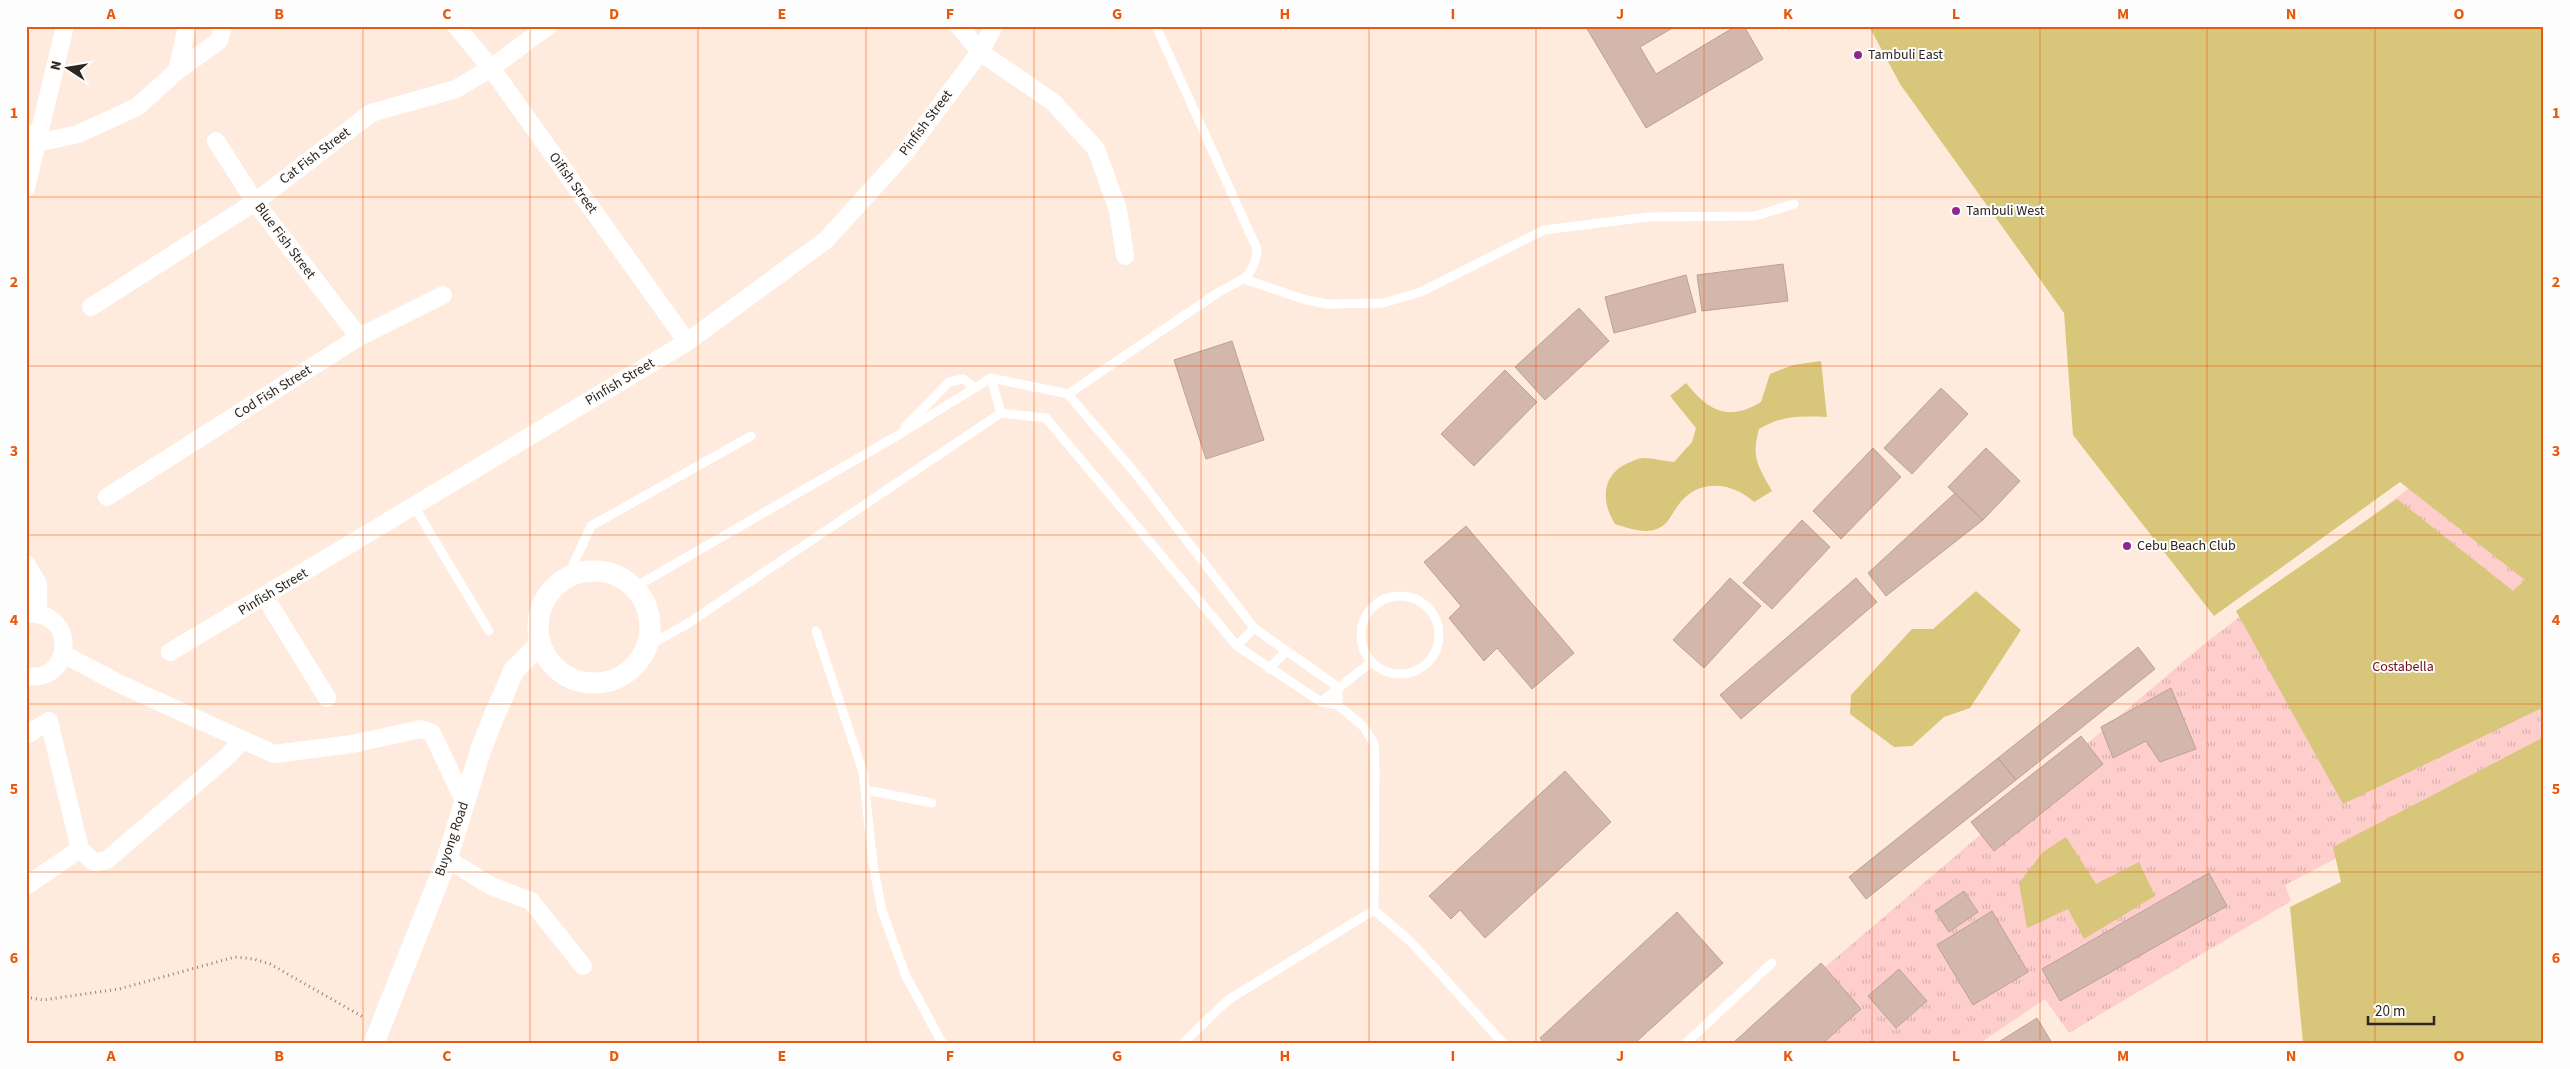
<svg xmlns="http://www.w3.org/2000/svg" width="2570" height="1069" font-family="'Source Sans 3',sans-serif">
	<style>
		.park { fill: url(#park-tufts) }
		.water { fill: #d8c67a }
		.building { fill: #d3b7ac; stroke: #bca196 }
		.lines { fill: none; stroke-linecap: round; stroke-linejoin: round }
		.path { stroke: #8f8277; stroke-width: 3; stroke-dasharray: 1 4; stroke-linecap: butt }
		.service { stroke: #fff; stroke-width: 9 }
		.minor { stroke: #fff; stroke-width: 18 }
		.tertiary { stroke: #fff; stroke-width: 21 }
		.grid { fill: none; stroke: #e8590c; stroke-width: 1; stroke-opacity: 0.55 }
		.poi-dot { fill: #8e288e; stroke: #fdfdfd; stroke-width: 2 }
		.labels { text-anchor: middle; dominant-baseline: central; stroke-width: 4; stroke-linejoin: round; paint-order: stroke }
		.poi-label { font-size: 14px; fill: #2d251e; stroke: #fdfdfd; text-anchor: start }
		.street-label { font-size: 14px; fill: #2d251e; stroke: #fdfdfd }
		.park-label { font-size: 14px; fill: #701018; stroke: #fdfdfd }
		.neatline { fill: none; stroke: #e8590c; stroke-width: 2 }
		.grid-label { font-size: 16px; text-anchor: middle; font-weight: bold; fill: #e8590c }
	</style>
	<defs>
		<pattern id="park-tufts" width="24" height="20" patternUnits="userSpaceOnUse" patternTransform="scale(1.25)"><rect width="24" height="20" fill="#fdcecb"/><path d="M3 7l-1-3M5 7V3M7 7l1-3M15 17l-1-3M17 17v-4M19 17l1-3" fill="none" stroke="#d9b1ae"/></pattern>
	</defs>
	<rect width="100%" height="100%" fill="#ffebdd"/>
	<path class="park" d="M2463,447l81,148v155l-259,135 6,16 -222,132 -24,-34 -65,44h-244l468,-399z"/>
	<path class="water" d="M1869,26h675v681l-201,97 -107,-193 161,-112 116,92 12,-11 -125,-98 -186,134 -141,-181 -9,-122 -164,-229z
		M1821,361l6,56c-27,-1 -44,-2 -68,12 -8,29 -1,37 13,62l-18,11c-23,-21 -58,-24 -77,5 -7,9 -8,17 -20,22 -12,5 -30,-1 -42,-5 -14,-22 -14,-49 13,-61 5,-2 10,-5 15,-5 10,0 21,3 31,4l18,-20 4,-14 -26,-32 16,-13c23,28 42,39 75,19l9,-28 23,-9z
		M1976,591l45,39 -51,78 -26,9 -32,29 -18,1 -44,-33 1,-19 61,-66h21z
		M2544,737v306h-241l-13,-136 51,-25 -8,-35z
		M2066,837l30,47 43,-22 16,34 -71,43 -16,-30 -41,19 -8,-45 24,-31z"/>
	<path class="building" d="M1676,26l-36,21 16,27 80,-48h8l19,33 -117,69 -60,-101z
		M1783,264l5,37 -86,10 -5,-36z
		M1686,275l10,37 -82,21 -9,-36z
		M1579,308l30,33 -64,59 -30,-33z
		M1232,341l32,99 -58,19 -32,-99z
		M1505,370l32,32 -63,64 -33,-32z
		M1941,388l27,26 -56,60 -28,-26z
		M1873,448l28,29 -60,62 -28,-28z
		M1986,448l34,33 -37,39 -35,-33z
		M1955,493l28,27 -97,76 -18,-23z
		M1802,520l28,27 -58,62 -29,-26z
		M1466,526l108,127 -42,36 -35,-41 -13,13 -35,-43 12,-12 -37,-44z
		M1730,578l31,28 -57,62 -31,-28z
		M1856,578l21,24 -136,117 -21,-24z
		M2138,647l17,22 -139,111 -18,-22z
		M2171,688l25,61 -36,13 -14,-21 -33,17 -12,-31z
		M2081,736l22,28 -109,87 -23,-29z
		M1998,758l18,22 -150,119 -17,-22z
		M1565,771l46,51 -126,116 -25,-28 -9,9 -22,-23z
		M2209,873l18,33 -167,95 -18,-32z
		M1964,891l14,21 -29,20 -14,-21z
		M1992,911l36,61 -55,33 -36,-60z
		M1677,912l46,51 -88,80h-91l-4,-5z
		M1821,963l40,46 -38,34h-90z
		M1899,969l28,32 -31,27 -28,-32z
		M2037,1018l15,25h-55z"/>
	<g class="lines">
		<path class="path" d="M26,997l17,3 76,-11 116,-32 19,2 16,5 93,53"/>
		<path class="service" d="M1244,279l62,21 23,4 54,-1 38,-11 123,-62 104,-13 107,-1 39,-12
			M991,378l10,35
			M1068,394l151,-102c24,-13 35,-14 38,-43l-101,-223
			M905,427l44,-45 14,-3 12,9
			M414,506l75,125
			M567,578l24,-52 160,-90
			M635,587l260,-150 96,-59 77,16 67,79 119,155 84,59v18
			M1361 635a39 39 0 1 1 78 0a39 39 0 1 1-78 0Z
			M816,631l47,141 10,92 9,47 24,65 36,67
			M648,646l39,-22 314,-211 45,5 191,228 84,56 17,3 26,22 10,17 1,22 -1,144 37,32 92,101
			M1237,646l17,-18
			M1269,669l16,-17
			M1321,702l49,-39
			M866,790l66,13
			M1183,1043l45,-43 146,-90
			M1686,1043l86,-80"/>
		<path class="minor" d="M456,26l35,42 196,274
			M959,26l21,26 73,50 43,47 22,61 7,46
			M177,71l10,-45
			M26,132l11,11 41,-9 59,-27 40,-36 42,-30 4,-15
			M216,141l39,61 104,135
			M26,188l39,-162
			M91,307l164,-105 116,-89 85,-24 35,-21 57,-42
			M107,497l252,-160 84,-42
			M26,564l12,20v29
			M265,597l62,101
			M26,614c52,-6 48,71 0,62
			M170,652l517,-310 139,-102 78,-86 76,-102 14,-26
			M63,654l57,30 154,70 78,-10 69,-15 11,4 33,70
			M26,735l23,-14 31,128 14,13 13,-2 121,-104 14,-16
			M447,859l44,27 40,15 52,65
			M26,886l54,-37"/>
		<path class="tertiary" d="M538 627a56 56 0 1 1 112 0a56 56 0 1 1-112 0Z
			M374,1043l73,-184 34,-110 14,-35 19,-44 26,-26"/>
	</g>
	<path class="grid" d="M195,26v1017M363,26v1017M530,26v1017M698,26v1017M866,26v1017M1034,26v1017M1201,26v1017M1369,26v1017M1536,26v1017M1704,26v1017M1872,26v1017M2040,26v1017M2207,26v1017M2375,26v1017M26,197h2518M26,366h2518M26,535h2518M26,704h2518M26,872h2518"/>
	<g class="poi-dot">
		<circle cx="1858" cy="55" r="5"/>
		<circle cx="1956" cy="211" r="5"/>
		<circle cx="2127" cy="546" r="5"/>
	</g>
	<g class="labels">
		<g class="poi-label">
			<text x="1868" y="55">Tambuli East</text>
			<text x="1966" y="211">Tambuli West</text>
			<text x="2137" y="546">Cebu Beach Club</text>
		</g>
		<g class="street-label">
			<text transform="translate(926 123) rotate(-53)">Pinfish Street</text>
			<text transform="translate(315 156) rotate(-37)">Cat Fish Street</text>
			<text transform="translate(573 183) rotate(54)">Oifish Street</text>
			<text transform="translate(285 241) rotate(53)">Blue Fish Street</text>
			<text transform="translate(620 382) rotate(-31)">Pinfish Street</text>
			<text transform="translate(273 392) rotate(-32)">Cod Fish Street</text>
			<text transform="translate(273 592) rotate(-31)">Pinfish Street</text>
			<text transform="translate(452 839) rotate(-71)">Buyong Road</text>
		</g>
		<g class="park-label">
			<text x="2403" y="667">Costabella</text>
		</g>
	</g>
	<rect width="2570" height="1069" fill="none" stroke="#fdfdfd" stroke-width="55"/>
	<g transform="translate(68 68) rotate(282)" stroke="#fdfdfd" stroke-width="4" paint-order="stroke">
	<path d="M0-4L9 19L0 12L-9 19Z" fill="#2d251e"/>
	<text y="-8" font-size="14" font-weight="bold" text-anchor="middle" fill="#2d251e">N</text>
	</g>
	<path d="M2368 1016v8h66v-8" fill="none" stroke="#2d251e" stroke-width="2.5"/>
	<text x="2375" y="1016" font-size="15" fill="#2d251e" stroke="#fdfdfd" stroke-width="4" paint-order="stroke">20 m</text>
	<rect x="28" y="28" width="2514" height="1014" class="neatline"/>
	<g class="grid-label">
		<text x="111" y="19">A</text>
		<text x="279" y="19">B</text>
		<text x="447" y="19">C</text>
		<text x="614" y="19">D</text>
		<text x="782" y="19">E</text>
		<text x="950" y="19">F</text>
		<text x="1117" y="19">G</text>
		<text x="1285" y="19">H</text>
		<text x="1453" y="19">I</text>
		<text x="1620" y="19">J</text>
		<text x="1788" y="19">K</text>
		<text x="1956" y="19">L</text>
		<text x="2123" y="19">M</text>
		<text x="2291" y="19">N</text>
		<text x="2459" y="19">O</text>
		<text x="14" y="118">1</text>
		<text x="2556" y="118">1</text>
		<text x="14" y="287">2</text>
		<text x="2556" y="287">2</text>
		<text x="14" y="456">3</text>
		<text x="2556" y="456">3</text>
		<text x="14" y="625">4</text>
		<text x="2556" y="625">4</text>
		<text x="14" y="794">5</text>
		<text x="2556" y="794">5</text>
		<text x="14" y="963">6</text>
		<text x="2556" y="963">6</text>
		<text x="111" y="1061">A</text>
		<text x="279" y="1061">B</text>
		<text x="447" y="1061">C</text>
		<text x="614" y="1061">D</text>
		<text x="782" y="1061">E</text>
		<text x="950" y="1061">F</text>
		<text x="1117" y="1061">G</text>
		<text x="1285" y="1061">H</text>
		<text x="1453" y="1061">I</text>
		<text x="1620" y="1061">J</text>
		<text x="1788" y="1061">K</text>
		<text x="1956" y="1061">L</text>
		<text x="2123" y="1061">M</text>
		<text x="2291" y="1061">N</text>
		<text x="2459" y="1061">O</text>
	</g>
</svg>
